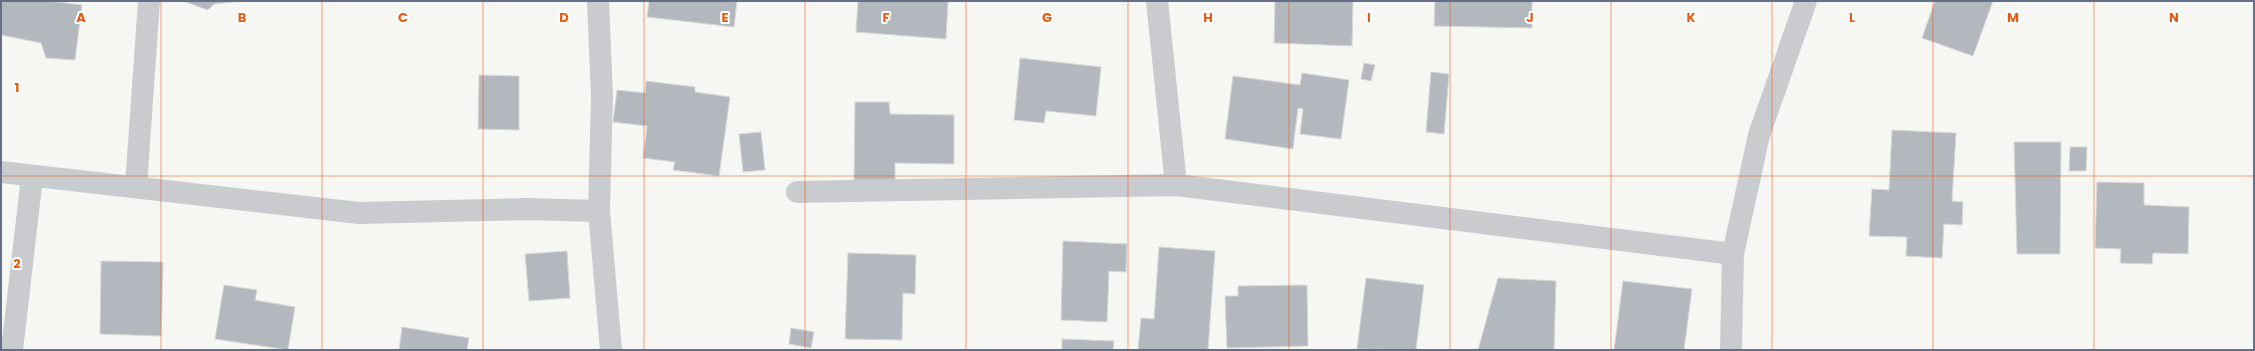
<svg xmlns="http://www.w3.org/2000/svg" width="2255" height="351" font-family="Poppins,sans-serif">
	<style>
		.building { fill: #b3b8bf; stroke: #d8d8d6 }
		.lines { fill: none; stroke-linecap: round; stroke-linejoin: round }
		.minor { stroke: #c9cbcf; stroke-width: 22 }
		.grid { fill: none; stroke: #e8590c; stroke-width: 1; stroke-opacity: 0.55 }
		.grid-label { font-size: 13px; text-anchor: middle; font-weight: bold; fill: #e8590c; stroke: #fff; stroke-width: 4; stroke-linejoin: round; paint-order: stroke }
	</style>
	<rect width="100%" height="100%" fill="#f6f7f3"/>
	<path class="building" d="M1,1h49l32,4 -7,55 -29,-2 -5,-15 -40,-8z
		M183,1h58l-27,3 -6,6z
		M649,1h88l-3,26 -87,-10z
		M858,1h90l-2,38 -90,-7z
		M1275,1h78l-1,45 -78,-3z
		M1435,1h97v27l-98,-2z
		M1935,1h58l-20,55 -51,-18z
		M1020,58l81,9 -5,49 -50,-5 -2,12 -30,-3z
		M1364,63l11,2 -4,16 -10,-2z
		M1431,72l18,2 -5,60 -18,-2z
		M1302,73l47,7 -8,59 -41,-5 3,-25 -5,-1 -5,41 -68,-10 8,-63 67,9z
		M479,75l40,1v54l-41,-1z
		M646,81l49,6v5l35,5 -11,79 -46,-6 2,-8 -32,-4 4,-32 -34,-4 4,-32 28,3z
		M855,102h34l1,12 64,1v49l-59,-1v17h-41z
		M1892,130l64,3 -4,68 11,1 -1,23 -18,-1 -2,34 -36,-2 1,-19 -38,-1 3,-47 17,1z
		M761,132l4,38 -22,2 -4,-38z
		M2014,142h47l-1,112h-43z
		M2070,147h17l-1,24h-17z
		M2097,182l47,1v22l45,2 -1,47 -35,-1 -1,11 -32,-1 1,-14 -26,-1z
		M1063,241l64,3 -1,28 -17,-1 -2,51 -46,-2z
		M1159,247l56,4 -7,99h-70l3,-32 13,1z
		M567,251l3,47 -41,3 -4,-47z
		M848,253l68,2 -1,39 -12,-1 -1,47 -57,-1z
		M101,261l62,1 -2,74 -61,-2z
		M1366,278l58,7 -8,65 -59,-1z
		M1498,278l58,3 -2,69h-76z
		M1623,281l69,8 -8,61h-70z
		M224,285l33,5 -2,10 40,7 -7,43 -73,-11z
		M1307,285l1,61 -81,2 -2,-52h13v-10z
		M402,327l67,11 -2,12h-68z
		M791,328l23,4 -3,16 -22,-4z
		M1062,339l52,2 -1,9h-51z"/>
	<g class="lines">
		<path class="minor" d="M598,1l4,95 -3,115 12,139
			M1157,1l19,184
			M1,172l358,41 167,-4 73,2
			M136,186l13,-185
			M797,192l379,-7 557,69
			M12,350l20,-173
			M1731,350l2,-96 26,-119 47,-134"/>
	</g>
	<path class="grid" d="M161,1v349M322,1v349M483,1v349M644,1v349M805,1v349M966,1v349M1128,1v349M1289,1v349M1450,1v349M1611,1v349M1772,1v349M1933,1v349M2094,1v349M1,176h2253"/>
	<g class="grid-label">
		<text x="81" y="22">A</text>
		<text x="242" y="22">B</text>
		<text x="403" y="22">C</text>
		<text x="564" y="22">D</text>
		<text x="725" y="22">E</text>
		<text x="886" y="22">F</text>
		<text x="1047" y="22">G</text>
		<text x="1208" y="22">H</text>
		<text x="1369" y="22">I</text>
		<text x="1530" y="22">J</text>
		<text x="1691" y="22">K</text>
		<text x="1852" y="22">L</text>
		<text x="2013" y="22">M</text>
		<text x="2174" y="22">N</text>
		<text x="17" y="92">1</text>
		<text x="17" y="268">2</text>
	</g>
	<rect width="2255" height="351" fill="none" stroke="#637087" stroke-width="4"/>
</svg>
